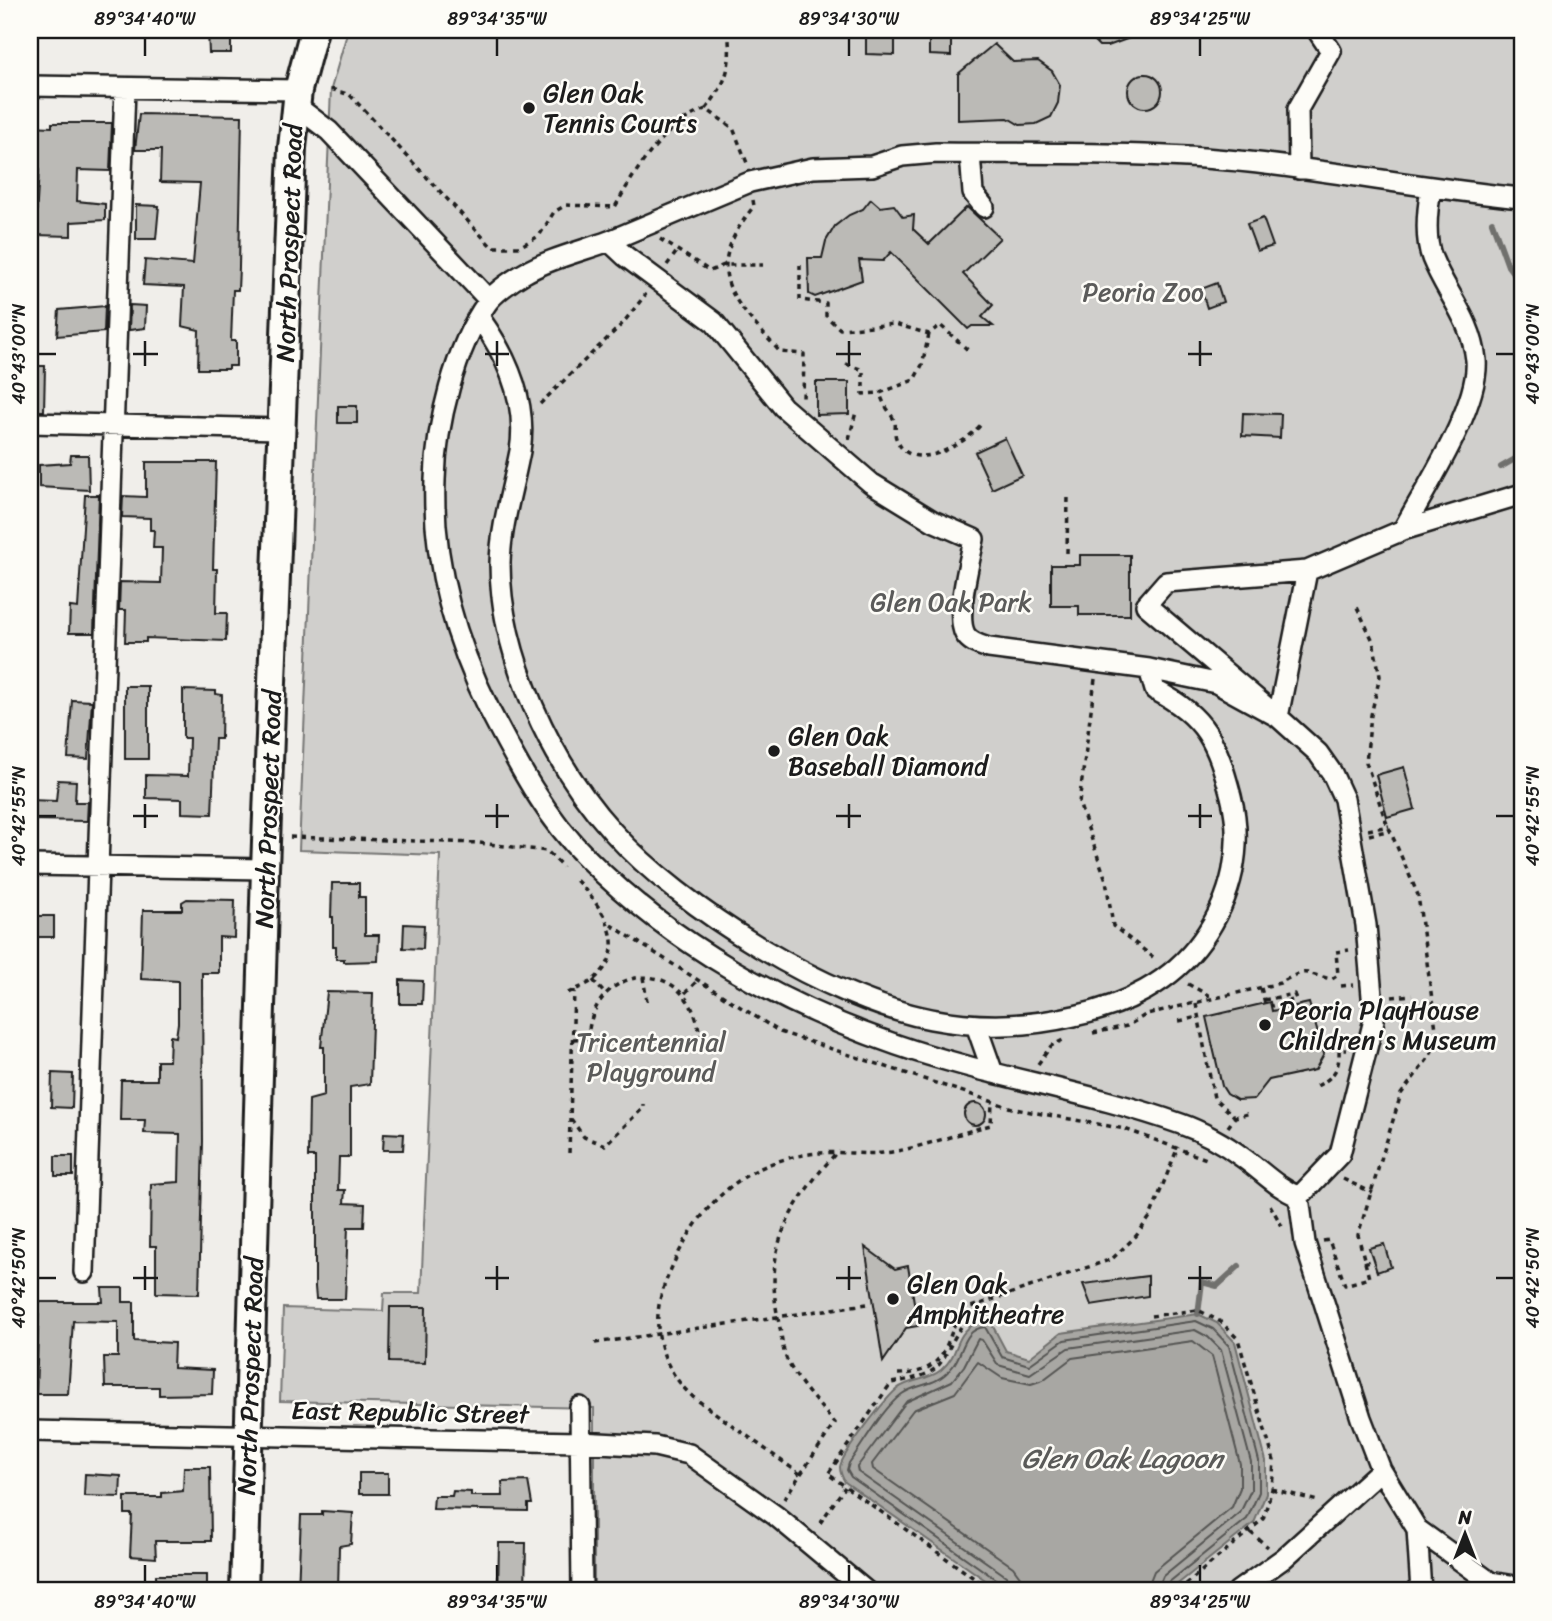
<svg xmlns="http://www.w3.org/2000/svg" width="1552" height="1621" font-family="Sriracha,sans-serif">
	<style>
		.green { fill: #d0cfcc; stroke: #767674; stroke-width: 2 }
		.water { fill: #a8a7a3; stroke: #706f6d; stroke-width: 2 }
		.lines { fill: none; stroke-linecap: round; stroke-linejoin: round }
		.shore { stroke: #545452; stroke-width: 2 }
		.stream { stroke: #706f6d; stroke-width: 6 }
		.building { fill: #bbbab6; stroke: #1c1c1c; stroke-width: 2 }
		.minor-casing { stroke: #1c1c1c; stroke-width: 24 }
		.major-casing { stroke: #1c1c1c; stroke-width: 32 }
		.path { stroke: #1c1c1c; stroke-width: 3.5; stroke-dasharray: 5 5; stroke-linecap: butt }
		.minor { stroke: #fdfcf7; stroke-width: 19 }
		.major { stroke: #fdfcf7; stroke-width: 26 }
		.ticks { fill: none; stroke: #1c1c1c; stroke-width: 2.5 }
		.poi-dot { fill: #1c1c1c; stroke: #fdfcf7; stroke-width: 2.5 }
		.labels { text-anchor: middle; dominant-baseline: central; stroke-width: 5; stroke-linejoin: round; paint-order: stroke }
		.poi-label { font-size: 26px; fill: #1c1c1c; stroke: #fdfcf7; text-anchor: start }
		.street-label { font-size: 26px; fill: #1c1c1c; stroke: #fdfcf7 }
		.park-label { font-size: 26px; fill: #5b5b5a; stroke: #fdfcf7 }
		.water-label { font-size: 28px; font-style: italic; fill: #5b5b59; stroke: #fdfcf7 }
		.neatline { fill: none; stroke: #1c1c1c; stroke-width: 2.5 }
		.ticks-label { font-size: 18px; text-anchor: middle; fill: #1c1c1c }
	</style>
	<rect width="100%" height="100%" fill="#f0eeea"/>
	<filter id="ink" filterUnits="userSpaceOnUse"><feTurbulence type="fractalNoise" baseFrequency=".0143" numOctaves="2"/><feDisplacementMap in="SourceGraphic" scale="14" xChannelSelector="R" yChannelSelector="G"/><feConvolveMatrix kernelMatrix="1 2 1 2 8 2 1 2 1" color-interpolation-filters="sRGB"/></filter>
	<g filter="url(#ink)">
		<path class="green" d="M348,30h1174v1561h-928v-183l-314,-7 3,-93 100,3 1,-18h37l19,-438 -141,-5 32,-761z"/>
		<path class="water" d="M1198,1314l19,9 18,19 31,119v33l-12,29 -85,68h-168l-156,-109c-3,-5 -5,-9 -5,-15 1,-12 46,-69 57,-78 12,-10 31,-8 44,-19 24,-21 7,-37 47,-53l18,34 23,7 32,-25z"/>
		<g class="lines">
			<path class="shore" d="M1004,1591l-3,-8 -150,-106 -4,-7 2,-7c14,-19 34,-55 53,-69 17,-12 34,-6 51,-28 11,-14 10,-37 32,-39l17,30 27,8 35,-25 132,-19 17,8 16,17 30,115v31l-12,27 -79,64 -2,8
				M1013,1591l-7,-15 -148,-104 -1,-5 49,-65 46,-21 12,-15 14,-27 4,1 16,25 32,9 38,-26 127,-18 13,7 13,13 30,112v28l-11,23 -77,63 -6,15
				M1023,1591l-2,-13 -8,-11 -140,-98 -1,-5 41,-54 42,-17 23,-31 24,16 29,6 12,-4 29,-22 121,-17 19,15 28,108v24l-8,19 -78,64 -8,20"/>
			<path class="stream" d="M1492,222l16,44 14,19
				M1501,467l21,-12
				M1198,1314l4,-32 15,4 22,-20"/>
		</g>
		<path class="building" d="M866,30h29v25l-29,-1z
			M929,30h22v26l-22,-1z
			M1083,30h63v2l-38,14h-9z
			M208,31h23v22h-22z
			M994,44l19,18 25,-1 14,10 8,14 -2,18 -7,14 -15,7 -16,1 -12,-7 -50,2v-46z
			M1128 91a17 17 0 1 1 34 0a17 17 0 1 1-34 0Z
			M139,114l103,2 -3,151 -1,23h-5l-2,51h5v25h-8v3h-30l1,-39 -17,-4 2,-39 -41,-2 2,-25 48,4 7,-81 -40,-1 1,-32h-26z
			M52,123h60l-2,48 -32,-1 -1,31 28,3v16l-34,2v14l-36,-1 4,-66h-9v-43l22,1z
			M871,199l9,8 14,-2 9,12 11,-2 -1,14 16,15 38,-37 33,31 -37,36 30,31 -11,12 11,9h-21l-4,3 -77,-77 -8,9 -24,-1 3,20 -47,17 -6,-3 -1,-36h14l4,-17 9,-15 14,-11 14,-6z
			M136,205l23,1 -3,33h-20z
			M1263,218l10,28 -16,5 -10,-27z
			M1217,283l6,19 -16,6 -6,-19z
			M130,305l16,1 -1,22 -16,2z
			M105,306l-1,26 -47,4 2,-26z
			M30,366h15l-1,45h-14z
			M816,382h33v32l-33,1z
			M338,406h19v17h-19z
			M1243,413l38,1 -1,24 -38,-2z
			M1005,438l17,37 -30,14 -17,-37z
			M71,455h17l1,35 -50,-3v-22l31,-2z
			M146,462h70l-3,107h4l-1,44h11l-1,28 -80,-3v4h-21l1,-32h-7l1,-28 41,1 1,-35h-9l1,-18h-4v-12l-28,-1 1,-21 23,1z
			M85,495h14l-5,138h-25l1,-26 8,1z
			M1080,555h50v60h-51v-9h-28v-41h29z
			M125,686h23v73h-23z
			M183,690l33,1v3l6,1 -1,44h-6l-3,75 -30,-1v-14l-36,-1v-23l42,1 1,-38h-6z
			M72,700l20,1 -4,58 -20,-1z
			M1404,767l11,42 -28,8 -11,-42z
			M58,780l18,1 -1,21h13l-1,19 -57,-1v-20l26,1z
			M332,883h27v14h6v38h14l-1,26 -34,1v-3h-8v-13h-3v-29h-2z
			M187,899l48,1 -1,38 -15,-1v36h-17l1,168 -4,153 -43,-1v-47h-6l1,-62 28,-2 1,-48 -36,-1 1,-13h-25l1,-40h36v-19h12l1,-25 6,1 2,-14v-42l-37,-2 2,-69h39v-8z
			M34,916h20v21h-20z
			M404,924l20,1 -1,24 -20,-1z
			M400,980l23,1 -1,23h-22z
			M327,992l46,1 -3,91 -20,3v70h-11l-1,33h7l-1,13 21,1 -1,23h-16l-3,72h-29l-1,-12v-130h-7l1,-57 15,-4v-49h-3z
			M1270,1002l2,9 37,-8 15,51 -9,16 -46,10 -15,19 -17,1 -10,-6 -5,-8 -16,-69z
			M52,1073l21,1 -1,34 -21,-1z
			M964 1114a11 11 0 1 1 22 0a11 11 0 1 1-22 0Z
			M384,1133l20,1 -1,16h-20z
			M55,1156h18v20h-18z
			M1384,1244l7,23 -14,5 -8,-24z
			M865,1247l30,22 13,-3 10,60 -12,2 -23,34z
			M1148,1276v20l-57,9 -8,-21z
			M102,1288h21v14h11v39l40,2 -1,25 40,2 -1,24 -53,1v-8h-54l-1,-30h14v-35l-45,-1 -5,73h-32l3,-92h64z
			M390,1307h36l-1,56 -36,-1z
			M184,1467h26l1,74h-56l1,17 -26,-2 2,-42h-7v-17h37v-4l21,-2z
			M359,1473h29v21h-29z
			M85,1474l36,2 -1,21 -36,-1z
			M528,1481l4,23h-4v7l-95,-2 1,-13h18l1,-5 18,1v4h32l-1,-14z
			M322,1511l31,2 -2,31 -12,2 -1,45h-40l3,-76h21z
			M499,1543h27l-1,48h-27z
			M156,1575h51v16l-51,-1z"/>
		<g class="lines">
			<defs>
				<path id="minor" d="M30,86l268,4
					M295,105l34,26 160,169
					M970,154l3,39 11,14
					M1299,169l-1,-60 33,-58 -14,-21
					M609,241l16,15 89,66 69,85 88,76 62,38 41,18c-4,22 -19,76 -9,95 5,9 15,11 24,14l160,21 67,14 62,34 40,36 14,20 12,26 22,126 8,95 -34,134 -41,43c-23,-10 -37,-26 -57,-40 -17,-13 -41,-26 -61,-33 -93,-33 -191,-47 -284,-79 -113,-39 -225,-101 -309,-186 -43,-42 -71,-96 -98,-148 -36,-73 -58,-150 -55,-231 1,-55 20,-132 52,-177 7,-10 24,-22 36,-29 25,-15 59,-23 86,-33z
					M609,241l141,-59 63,-14 59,-2 30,-10 34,-3c104,1 210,-2 313,9 91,10 182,27 273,36
					M479,317c28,39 49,85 41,134 -7,37 -19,74 -20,112 0,93 52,202 113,269 69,77 216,168 318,187 47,9 96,8 143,-3 50,-10 98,-34 128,-76 30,-42 42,-93 29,-144 -14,-53 -25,-80 -76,-106l-6,-21
					M30,423l251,6
					M1403,530c22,-41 77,-125 73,-170 -4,-40 -30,-67 -44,-102 -8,-21 -5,-47 -1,-69
					M1307,571l-29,146 -132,-112 20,-23 141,-11 96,-41 119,-36
					M30,865l235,4
					M976,1025l17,48
					M1299,1197l6,46 56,175 20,52 36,59 73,53 32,5
					M84,1272l41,-1184
					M580,1407l2,184
					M30,1431l550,11 75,4 34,8 87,62 90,75
					M1417,1529l4,62
					M1238,1591l46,-33 97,-88"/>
				<path id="major" d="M244,1591l21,-722 27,-721 6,-58 16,-60"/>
			</defs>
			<use href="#minor" class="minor-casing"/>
			<use href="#major" class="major-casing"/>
			<path class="path" d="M728,30c4,35 0,51 -22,79l27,19 14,35
				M331,89l19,6 142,152h27l20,-11 15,-24 12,-7 49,2c22,-39 48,-82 91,-98
				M753,200l1,6c-54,68 -22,92 26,146l24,2 -1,45
				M660,239l50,32 14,-6h39
				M667,265l11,-15
				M800,265v35l26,3v13l14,13 55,-5 34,10 11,-9 29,26
				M929,334l-7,31 -8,15 -34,13c3,12 10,18 15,29 1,5 -1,11 1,16 14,39 71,6 86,-15
				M846,364l17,6v24l17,-1
				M540,404l83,-81 23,-29
				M849,439l7,-27
				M1067,553l1,-57
				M1095,679l-16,124 27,77 7,46 40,31
				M1368,830l21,-4
				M1369,835l22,-5
				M290,837l189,6 68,8 16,16
				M611,925l169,107 235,77 110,20 84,31
				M643,977l4,24
				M593,980l12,14
				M1188,984l20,11 2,6
				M1341,986l12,-1
				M1261,988l4,15
				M568,993c7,-4 18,-7 25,-13 40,-32 9,-73 -17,-100
				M685,993l14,-14
				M1392,997l20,-2
				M1264,1000l30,-6 2,5 -25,7
				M1196,1004l18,94 21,19
				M1179,1021l20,-4
				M1093,1033l34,-7 20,-12 133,-31c30,-17 22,-9 52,-4l6,-4 -2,-23 13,-2
				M1437,1037l14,8 21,-5
				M573,1039l29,-1
				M588,1039c3,-76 102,-88 112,-2l-8,7
				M1038,1064l13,-18 14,-7
				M1317,1086c16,-8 23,-17 22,-36h7
				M571,1119l13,18 21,8 38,-37v-4
				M1228,1127l7,-10 16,-4
				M569,1153l5,-163
				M1343,1179l30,14
				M1270,1205l12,21
				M1323,1241l6,-1 16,45 24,-7 -11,-43 43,-141 29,-38 7,-19 -19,-142 -33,-76 -19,-57 5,-47 9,-39 -7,-35 -17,-36
				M1364,1263l9,-3
				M987,1314l-23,8c-28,43 -15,51 -73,61l-63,91 164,117
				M1151,1316l47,-6 23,12 17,17 36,122 -2,28 -9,30 -85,72
				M595,1343l272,-39
				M898,1374c46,0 48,-28 61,-63l153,-52 24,-23 14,-19 28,-70
				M800,1474l-107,-77c-31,-28 -44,-70 -29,-111 28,-73 73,-126 155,-133 21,-2 43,2 64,0 33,-3 75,-20 108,-28l1,-23
				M1272,1489l46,12
				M784,1499l51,-76c-16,-18 -34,-37 -46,-59 -6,-10 -7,-25 -9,-36 -18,-78 6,-118 56,-175
				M820,1523l25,-36
				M1250,1532l18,15"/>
			<use href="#minor" class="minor"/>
			<use href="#major" class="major"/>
		</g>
	</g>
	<path class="ticks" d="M145,38v18M497,38v18M849,38v18M1200,38v18M145,341v25M497,341v25M849,341v25M1200,341v25M38,354h18M133,354h25M485,354h24M836,354h25M1188,354h24M1496,354h18M145,804v24M497,804v24M849,804v24M1200,804v24M38,816h18M133,816h25M485,816h24M836,816h25M1188,816h24M1496,816h18M145,1266v24M497,1266v24M849,1266v24M1200,1266v24M38,1278h18M133,1278h25M485,1278h24M836,1278h25M1188,1278h24M1496,1278h18M145,1565v17M497,1565v17M849,1565v17M1200,1565v17"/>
	<g class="poi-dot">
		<circle cx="529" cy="108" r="7"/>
		<circle cx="774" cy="751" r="7"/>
		<circle cx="1265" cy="1025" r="7"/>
		<circle cx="893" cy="1299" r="7"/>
	</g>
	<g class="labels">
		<g class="poi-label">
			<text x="543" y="93">Glen Oak<tspan x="543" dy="30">Tennis Courts</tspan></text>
			<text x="788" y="736">Glen Oak<tspan x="788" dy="30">Baseball Diamond</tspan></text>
			<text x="1279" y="1010">Peoria PlayHouse<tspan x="1279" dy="30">Children's Museum</tspan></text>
			<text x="907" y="1284">Glen Oak<tspan x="907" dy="30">Amphitheatre</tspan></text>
		</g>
		<g class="street-label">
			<text transform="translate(289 243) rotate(-88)">North Prospect Road</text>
			<text transform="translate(268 809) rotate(-88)">North Prospect Road</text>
			<text transform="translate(250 1376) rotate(-88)">North Prospect Road</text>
			<text transform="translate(410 1412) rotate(1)">East Republic Street</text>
		</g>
		<g class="park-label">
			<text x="1143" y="292">Peoria Zoo</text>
			<text x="951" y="602">Glen Oak Park</text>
			<text x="651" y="1042">Tricentennial<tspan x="651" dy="30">Playground</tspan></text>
		</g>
		<g class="water-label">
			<text x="1122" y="1458">Glen Oak Lagoon</text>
		</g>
	</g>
	<rect width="1552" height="1621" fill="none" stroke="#fdfcf7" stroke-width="77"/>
	<g transform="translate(1465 1534)" stroke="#fdfcf7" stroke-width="5" paint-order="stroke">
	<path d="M0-5L12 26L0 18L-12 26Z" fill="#1c1c1c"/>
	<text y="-10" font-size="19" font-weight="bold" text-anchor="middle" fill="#1c1c1c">N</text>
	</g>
	<rect x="38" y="38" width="1476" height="1544" class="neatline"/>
	<g class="ticks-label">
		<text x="145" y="25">89°34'40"W</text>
		<text x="497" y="25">89°34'35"W</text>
		<text x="849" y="25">89°34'30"W</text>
		<text x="1200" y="25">89°34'25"W</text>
		<text transform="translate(19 354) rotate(-90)" y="6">40°43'00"N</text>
		<text transform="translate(1533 354) rotate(-90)" y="6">40°43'00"N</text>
		<text transform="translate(19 816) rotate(-90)" y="6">40°42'55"N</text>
		<text transform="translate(1533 816) rotate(-90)" y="6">40°42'55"N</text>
		<text transform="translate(19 1278) rotate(-90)" y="6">40°42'50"N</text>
		<text transform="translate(1533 1278) rotate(-90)" y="6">40°42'50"N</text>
		<text x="145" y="1608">89°34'40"W</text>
		<text x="497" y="1608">89°34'35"W</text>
		<text x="849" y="1608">89°34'30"W</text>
		<text x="1200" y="1608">89°34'25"W</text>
	</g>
</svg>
